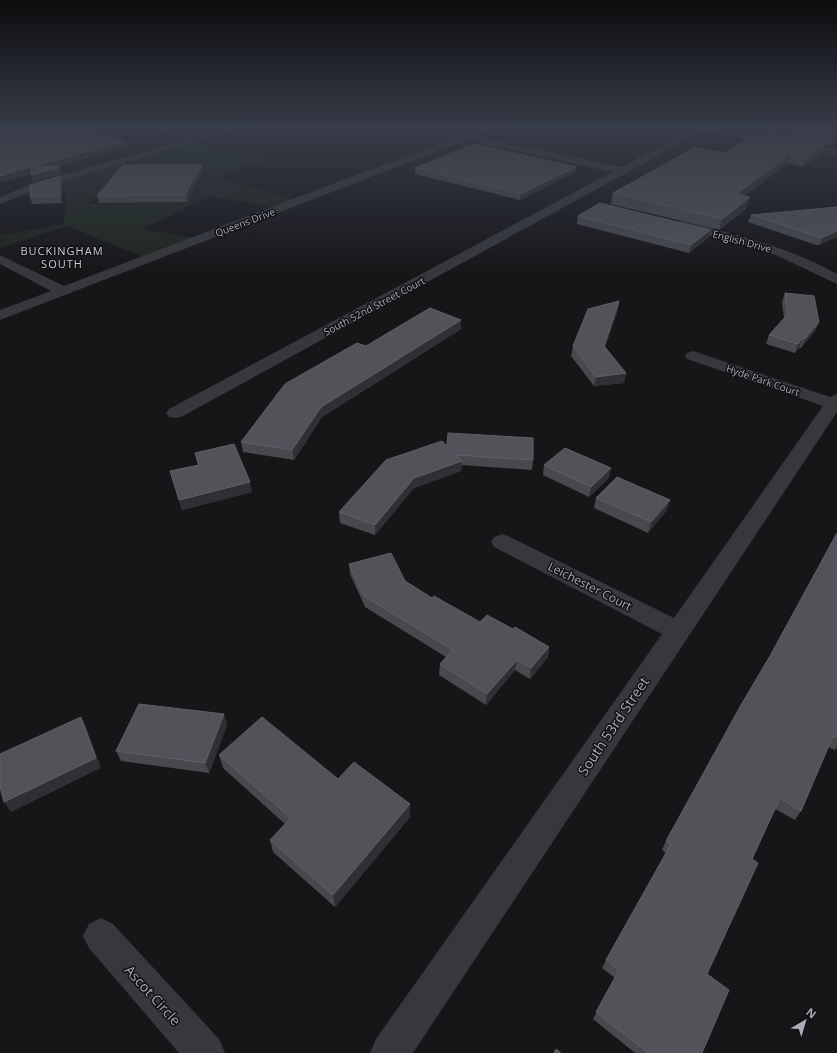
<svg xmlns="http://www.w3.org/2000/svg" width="837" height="1053" font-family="'Open Sans',sans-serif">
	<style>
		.green { fill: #1e261f; fill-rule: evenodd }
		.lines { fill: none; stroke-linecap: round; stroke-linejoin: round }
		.minor { fill: #37383d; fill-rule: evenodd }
		.wall { fill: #47494d }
		.shaded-wall { fill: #2f3033 }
		.building { fill: #525359; stroke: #5f6168 }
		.labels { text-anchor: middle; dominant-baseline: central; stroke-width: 3; stroke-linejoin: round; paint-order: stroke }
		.far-street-label { font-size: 10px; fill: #a8adb8; stroke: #111113 }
		.far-neighbourhood-label { font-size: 11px; letter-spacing: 1px; fill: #c9ccd4; stroke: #111113 }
		.street-label { font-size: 12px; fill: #a8adb8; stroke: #111113 }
		.near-street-label { font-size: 14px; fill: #a8adb8; stroke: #111113 }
	</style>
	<rect width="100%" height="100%" fill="#161618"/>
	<path class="green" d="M196,140l71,19 -42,14v6l74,22 -17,7 -73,-12 -66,33 58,10 -53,20 -81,-33 -67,22v-13l64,-11 2,-34 -44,1zM131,171h74l1,1 -20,31 -98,1 21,-18z"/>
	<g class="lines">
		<path class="minor" d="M0,128h15l-15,6z
			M151,128h15l29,9 29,-9h16l-201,60 -39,16v-7l31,-13 154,-44z
			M480,128h14l-17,8 144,31 72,-39h28l116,21v6l-134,-24 -522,286 -6,1 -6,-1 -3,-4 3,-4 443,-237 -145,-32 -467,180v-10l51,-19 -51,-27v-9l64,31z
			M680,221c54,13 108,25 157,53v10l-61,-29 -39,-12 -61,-15 -2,-3z
			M693,351l137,46 7,-3v18l-424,641h-43l6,-14 286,-405 -168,-87 -3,-5 3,-5 8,-3 8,3 164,81 149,-212 -136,-47 -2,-3 2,-3z
			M101,918l12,6 106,115 6,14h-46l-90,-105 -6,-12 6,-12z"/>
	</g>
	<path class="wall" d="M768,128h69l-7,18 -7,-1 -3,9 -17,13 -15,-4 -44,33 3,12 -28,22 -108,-26 2,-11 111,-40 42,-19z
		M576,167l-1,5 -55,28 -105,-26v-6z
		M203,172l-16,30 -88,1 -2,-7z
		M60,176l2,7v20l-30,1 -2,-8z
		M837,207l-17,38h-4l-68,-23 3,-7z
		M578,216l130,22 -19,15 -112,-29z
		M785,293l34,29 -4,9 -14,17h-2l-4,5 -29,-9 3,-9 15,-17 -2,-16z
		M619,301l-1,9 -13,37 21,26 -2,10 -30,3 -23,-30 2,-10z
		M461,329l-139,88 -28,43 -51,-8 -2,-10 125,-96z
		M447,446l86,14 -1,10 -70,-5 -1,6 -47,17 -39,47 -35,-12 -1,-11z
		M195,453l57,39 -70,18 -12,-39 28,-6z
		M544,465l65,13 -20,19 -46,-22z
		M596,498l71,12 -19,23 -54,-25z
		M837,533v214l-2,3 -7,-3 -27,64 -6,9 -20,-11 -23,50 -45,115 -5,79h-67l-42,-34 22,-41 -13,-10 4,-8 60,-107 -4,-3 4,-9 104,-185z
		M349,564l56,17 27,17 48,24 33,7 36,18 -1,10 -18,22 -15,-9 -29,35 -47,-30 1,-11 6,-7 -81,-50 -15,-33z
		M227,725l-18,48 -88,-12 -5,-10z
		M219,755l119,24 72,25v13l-75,90 -62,-55 -3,-12 15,-16 -62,-56z"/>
	<path class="shaded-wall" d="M837,133v8l-7,5 4,-10z
		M126,141l2,6 -94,26 -2,-7z
		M824,144l-4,10 -17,13 4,-10z
		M791,154l-3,9 -55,42 3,-11z
		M202,165l1,7 -16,30 -2,-7z
		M32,166l2,7 -34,10v-7z
		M60,167l2,7 -29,8 -2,-7z
		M576,167l-1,5 -55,28v-6z
		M60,176l2,7v20l-2,-7z
		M750,197l-3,11 -28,22 3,-11z
		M710,230l-2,8 -19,15 2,-8z
		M837,231v6l-17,8 3,-8z
		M619,301l-1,9 -16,45 2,-9z
		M461,320v9l-139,88 -28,43 -2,-10 29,-43z
		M819,322l-4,9 -14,17 4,-9z
		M802,338l-3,10 -4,5 3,-9z
		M626,373l-2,10 -30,3 2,-9z
		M462,461l-1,10 -47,17 -39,47v-10l39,-47z
		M611,468l-2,10 -20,19 2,-10z
		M250,482l2,10 -70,18 -3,-10z
		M670,500l-3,10 -19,23 3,-11z
		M549,647l-1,10 -18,22 1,-11z
		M517,660l-2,10 -29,35 1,-11z
		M224,714l3,11 -18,48 -4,-10z
		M81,717l5,10 15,41 -90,44 -7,-10z
		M410,804v13l-75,90 -2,-12z"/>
	<path class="building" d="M21,128h62l43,13 -94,25 28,1 -29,8 1,-9 -32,10v-42z
		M791,128h46v5l-3,3z
		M757,133l67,11 -17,13 -16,-3 -55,40 14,3 -28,22 -109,-26 81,-45 30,5z
		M474,144l102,23 -56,27 -105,-26z
		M123,165h79l-17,30 -88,1z
		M60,176v20h-30v-11z
		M600,203l110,27 -19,15 -113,-29z
		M837,207v24l-14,6h-4l-68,-22z
		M785,293l29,3 5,26 -14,17 -3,-1 -4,6 -29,-9 19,-21z
		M619,301l-15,45 22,27 -30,4 -23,-31 15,-37z
		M430,308l31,12 -140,87 -29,43 -51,-8 44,-58 72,-41 9,3z
		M448,433l85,5v22l-77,-5 6,6 -48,17 -39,47 -36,-13 47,-52 56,-19 5,5z
		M234,444l16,38 -71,18 -9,-29 29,-6 -4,-12z
		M565,448l46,20 -20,19 -47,-22z
		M617,477l53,23 -19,22 -55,-24z
		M837,533v205l-4,-2 -32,75 -21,-13 -28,61 6,4 -51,111 22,16 -27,63h-54l-52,-41 23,-42 -13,-10 65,-116 -5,-3 75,-136 29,-49z
		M391,553l14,28 27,17 2,-2 46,26 7,-7 26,14 2,-2 34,20 -18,21 -14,-8 -30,34 -47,-30 13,-14 -89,-54 -15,-32z
		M139,704l85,10 -19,49 -89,-12z
		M81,717l15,41 -92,44 -4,-15v-33z
		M262,717l76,62 16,-17 56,42 -77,91 -63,-55 21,-22 -72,-63z
		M556,1049l5,4h-7z"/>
	<linearGradient id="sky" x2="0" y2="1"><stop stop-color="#0c0c0d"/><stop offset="0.46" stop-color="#363c48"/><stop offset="1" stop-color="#363c48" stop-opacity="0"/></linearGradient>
	<rect width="837" height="276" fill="url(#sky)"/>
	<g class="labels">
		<g class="far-street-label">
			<text transform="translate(245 222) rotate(-21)">Queens Drive</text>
			<text transform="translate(742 241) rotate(15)">English Drive</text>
			<text transform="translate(374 306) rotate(-28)">South 52nd Street Court</text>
			<text transform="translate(763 380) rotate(19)">Hyde Park Court</text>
		</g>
		<g class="far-neighbourhood-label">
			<text x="62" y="250">BUCKINGHAM<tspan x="62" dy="13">SOUTH</tspan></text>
		</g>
		<g class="street-label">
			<text transform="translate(590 586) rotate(27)">Leichester Court</text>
		</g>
		<g class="near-street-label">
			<text transform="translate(613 726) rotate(-56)">South 53rd Street</text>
			<text transform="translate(153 995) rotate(48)">Ascot Circle</text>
		</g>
	</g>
	<g transform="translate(805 1021) rotate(38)" stroke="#111113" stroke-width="3" paint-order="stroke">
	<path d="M0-3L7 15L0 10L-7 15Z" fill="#a8adb8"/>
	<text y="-6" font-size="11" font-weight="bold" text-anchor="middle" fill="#a8adb8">N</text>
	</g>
</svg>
